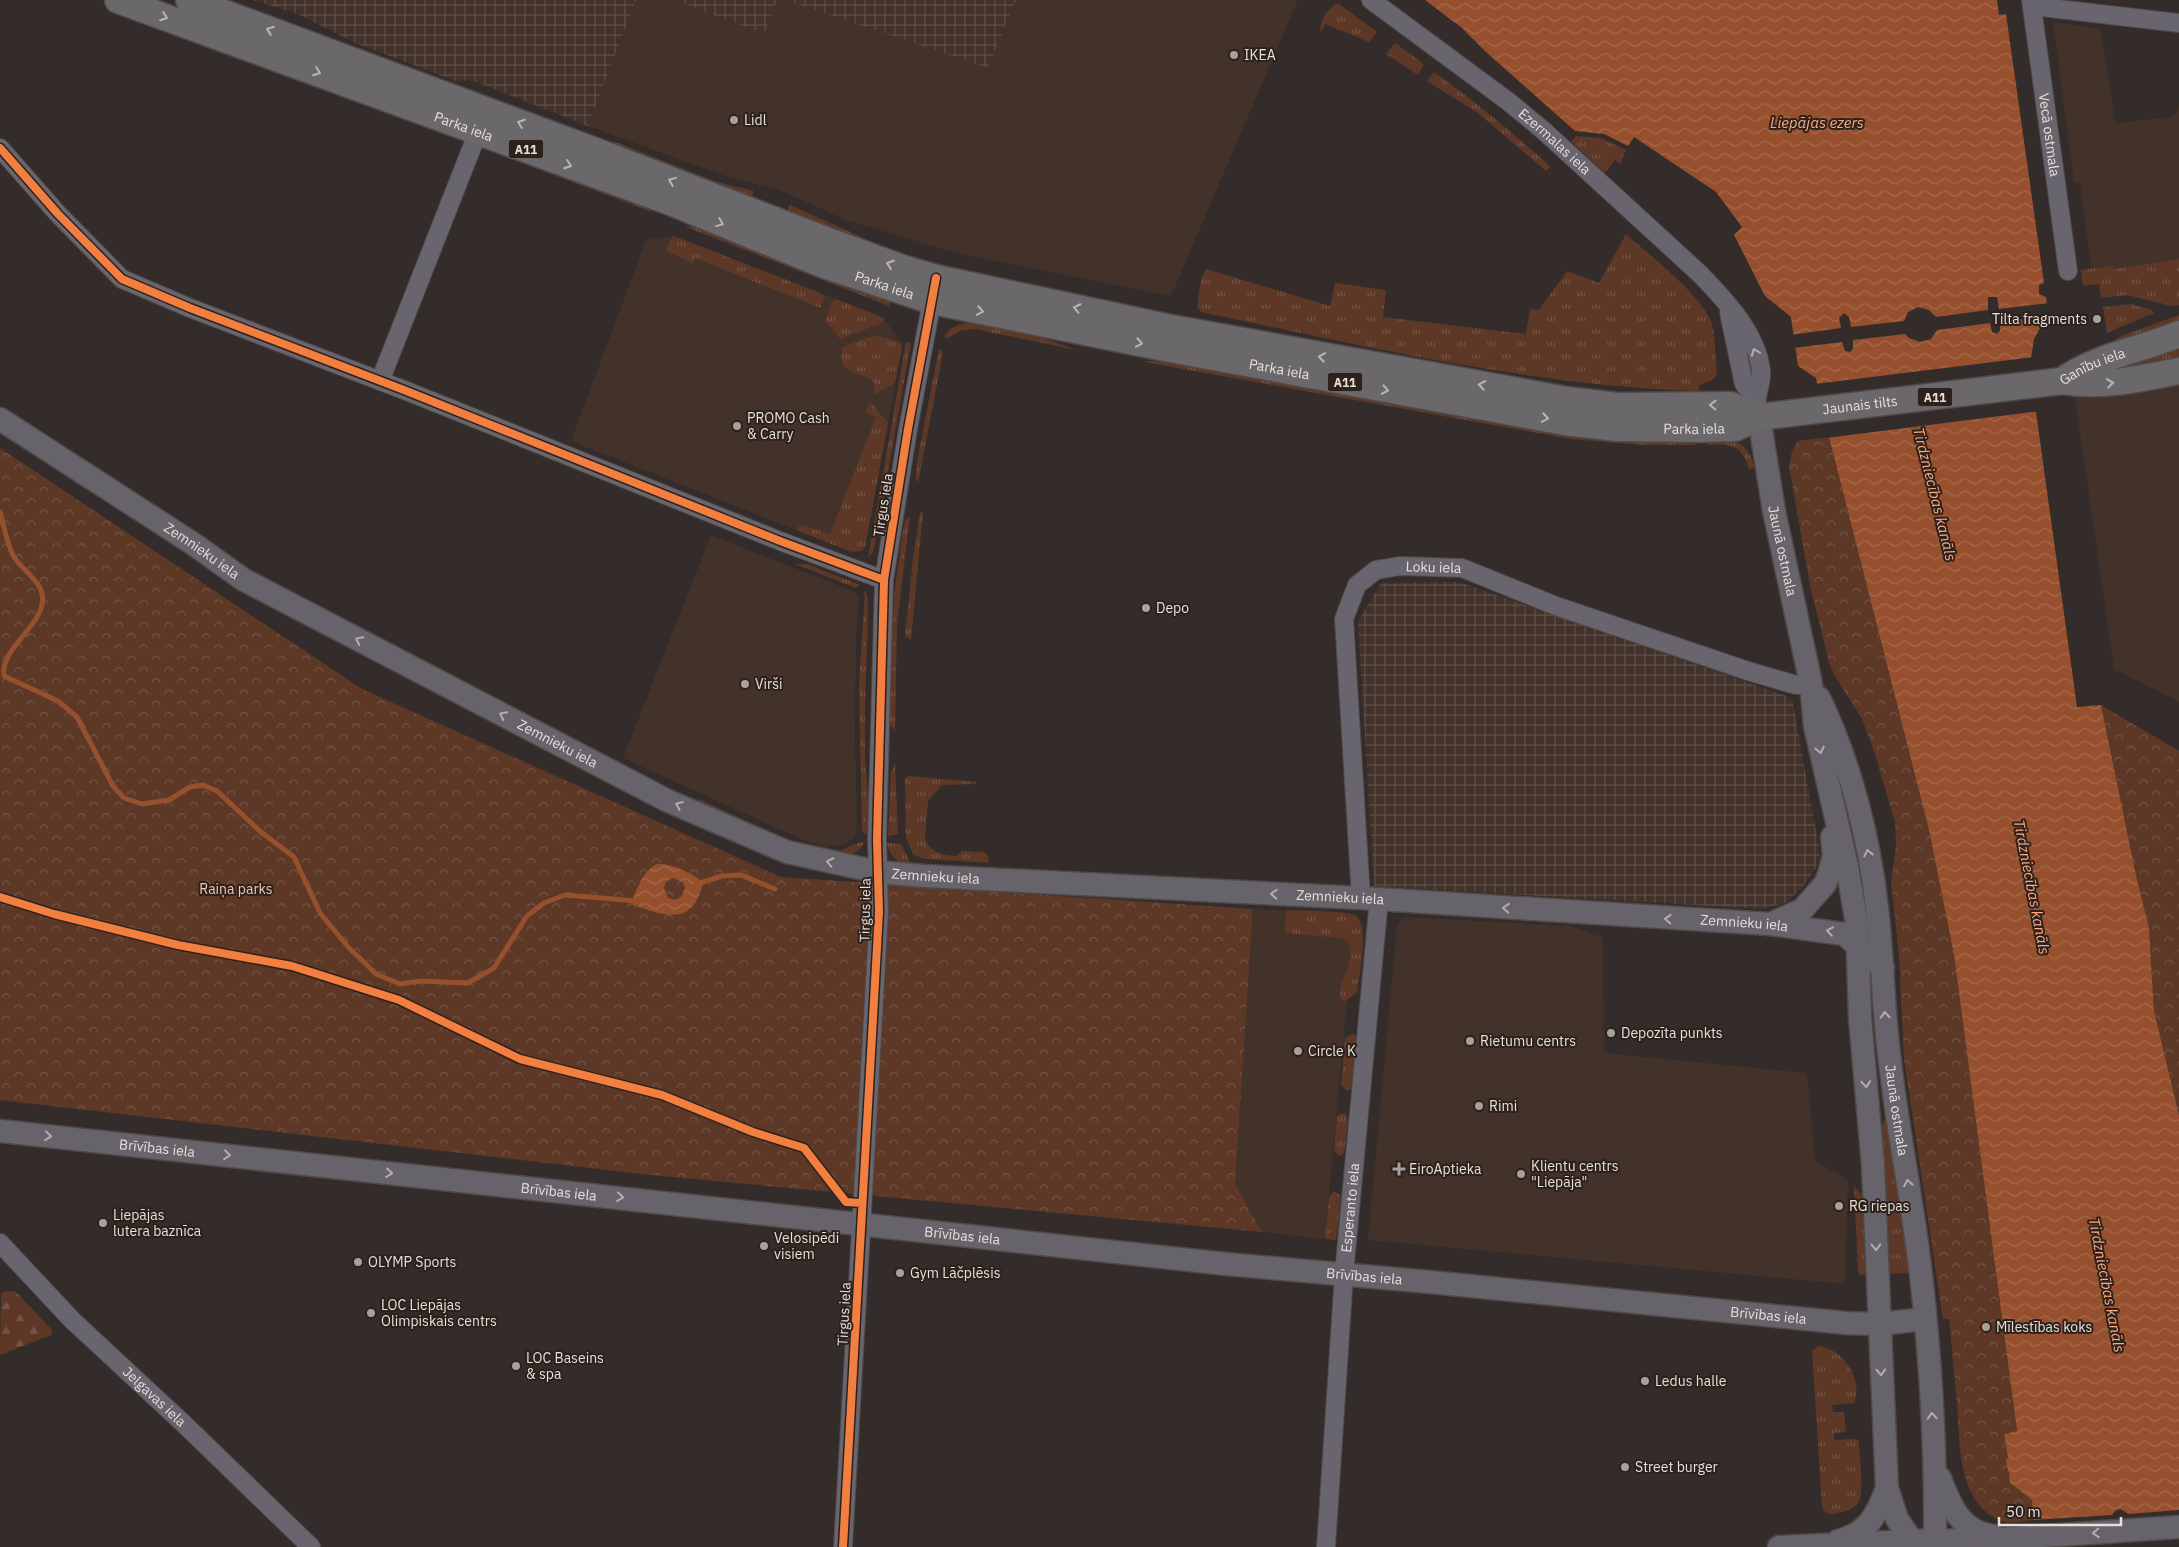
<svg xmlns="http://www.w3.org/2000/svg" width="2179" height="1547" font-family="'IBM Plex Sans',sans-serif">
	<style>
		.built { fill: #43322a }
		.industrial { fill: url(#industrial-grid) }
		.grass { fill: url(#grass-tufts) }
		.forest { fill: url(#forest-firs) }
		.park { fill: url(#park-crowns) }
		.water { fill: url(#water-waves); fill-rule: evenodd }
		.pier { fill: #332c2a }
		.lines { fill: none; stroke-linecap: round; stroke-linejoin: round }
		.stream { stroke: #96502e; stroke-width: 5 }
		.minor-casing { stroke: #4f4947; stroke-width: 20 }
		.major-casing { stroke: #4f4947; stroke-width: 25 }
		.highway-casing { stroke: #4f4947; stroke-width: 29 }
		.minor { stroke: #68656f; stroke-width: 18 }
		.major { stroke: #67636a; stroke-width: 22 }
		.highway { stroke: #6a686b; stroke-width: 26 }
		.tram { stroke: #69646a; stroke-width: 1 }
		.cycleway-casing { stroke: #2d211c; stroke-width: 11 }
		.cycleway { stroke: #f27e40; stroke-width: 8 }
		.oneway { stroke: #bbb5b4 }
		.oneway2 { stroke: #b4aeb0 }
		.oneway3 { stroke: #b4adae }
		.poi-dot { fill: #a8a09d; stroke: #2d211c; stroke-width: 2 }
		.labels { text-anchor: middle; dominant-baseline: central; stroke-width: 4; stroke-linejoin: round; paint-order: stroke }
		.shield { fill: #2d211c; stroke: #afa6a2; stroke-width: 1 }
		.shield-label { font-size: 12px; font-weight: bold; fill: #e7dfdb }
		.poi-label { font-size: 14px; fill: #e7dfdb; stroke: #2d211c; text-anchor: start }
		.street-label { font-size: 14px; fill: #e7dfdb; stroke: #2d211c }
		.park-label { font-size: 14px; fill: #f5c8b4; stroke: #2d211c }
		.water-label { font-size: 15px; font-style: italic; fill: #fea980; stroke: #2d211c }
	</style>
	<defs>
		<pattern id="industrial-grid" width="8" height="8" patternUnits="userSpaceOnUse" patternTransform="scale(1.25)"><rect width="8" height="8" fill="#43322a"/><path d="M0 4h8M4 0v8" fill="none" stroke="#5e4f48"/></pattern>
		<pattern id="grass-tufts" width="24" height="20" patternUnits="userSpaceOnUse" patternTransform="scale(1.25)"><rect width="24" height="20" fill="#5d3826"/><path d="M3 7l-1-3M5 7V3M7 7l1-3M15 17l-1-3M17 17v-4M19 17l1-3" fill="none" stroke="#745445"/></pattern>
		<pattern id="forest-firs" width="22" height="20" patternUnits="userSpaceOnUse" patternTransform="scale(1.25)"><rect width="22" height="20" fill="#5d3826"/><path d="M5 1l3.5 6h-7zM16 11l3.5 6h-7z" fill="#745445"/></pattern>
		<pattern id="park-crowns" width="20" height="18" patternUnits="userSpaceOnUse" patternTransform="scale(1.25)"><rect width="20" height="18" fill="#5d3826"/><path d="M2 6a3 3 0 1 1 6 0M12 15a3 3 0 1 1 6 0" fill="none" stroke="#745445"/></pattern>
		<pattern id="water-waves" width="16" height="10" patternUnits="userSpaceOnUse" patternTransform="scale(1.25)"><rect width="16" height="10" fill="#96502e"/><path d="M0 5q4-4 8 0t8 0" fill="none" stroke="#a5694c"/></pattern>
	</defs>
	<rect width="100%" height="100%" fill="#332c2a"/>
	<path class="built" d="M636,0h39l88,33 14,-33h8l203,68 28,-68h282l-127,296 -215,-43 -110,-33 -71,-32 -44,-10 -143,-52z
		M2053,22l48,7 14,94 57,-6 6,-7 1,-10v159l-66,10 -1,-3 -21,3 -11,-87 -6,1z
		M674,236l210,82 17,25 1,5 -37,199 -4,4 -9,1 -281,-111 75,-201z
		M2179,384v318l-65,-33 -39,-271z
		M711,535l144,57 4,4 -3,38 -1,102 2,94 -3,8 -10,6 -19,3 -22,-7 -180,-82z
		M1253,909l90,4 10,24 -28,302 -63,-7 -27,-48z
		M1404,917l167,9 32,12 1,115 203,20 8,88 33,19 -3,104 -477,-44 29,-314z"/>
	<path class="industrial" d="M253,0h383l-48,126 -117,-46 -15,1 -101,-38 -57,-29z
		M675,0h102l-13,34z
		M785,0h231l-28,68z
		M1459,582l333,116 28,155 -4,15 -14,20 -17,15 -23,6 -388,-23 -16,-265 23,-38z"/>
	<path class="grass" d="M1335,4h4l38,28 -8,10 -44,-18 -4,9c-3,-11 6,-22 14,-29z
		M1395,43l29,21 -6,11 -32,-21z
		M1434,72c41,29 79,61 116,94l-4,5 -68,-58 -51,-32z
		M1576,136l25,2 25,12 -6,14 -5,-4 -10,13 -34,-31z
		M613,141l104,41 37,9 -2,5 -41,-9 -97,-42z
		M497,151l151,56 4,5 -159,-60z
		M790,205l85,38 31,12 -1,5 -77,-31 -40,-19z
		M695,226l196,74 -2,6 -203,-79z
		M1626,234c22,20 78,63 86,90 3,12 4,38 5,51l-5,5 -13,5v6c-168,-5 -333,-45 -498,-79l-4,-5 4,-28 5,-10 124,37 5,-23 51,7 -3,27 143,17 4,-25 9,1 28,-39 32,12z
		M674,236l146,57 4,4 -3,11 -126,-50 -2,5 -27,-12 5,-12z
		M2179,259v46l-7,1 -45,-11 -26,3 -2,-14 -16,2 -2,-16 31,-4 1,3z
		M836,299l48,19 -2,5 -42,16 -8,-11 -7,-6 6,-18z
		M2131,304l21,6 2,3 -47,20 -4,-26z
		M2179,315v9l-86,30 28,-18z
		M968,323l65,11 43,16 -101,-21 -13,1 -14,8 -4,-1c6,-10 13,-13 24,-14z
		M879,336l22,7 1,4 -7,36 -22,12 2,-7 -2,-7 -28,-13 -4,-8 1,-13 28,-10z
		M906,342l5,1 -37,207 -6,8z
		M2179,343v19l-67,7z
		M939,348l4,5 -25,130 -2,-4v-12z
		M1147,361l31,1 517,78v5h-51l-73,-6 -427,-77z
		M870,402l18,21 -23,124 -4,4 -9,1 -56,-22 3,-4 4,-1 27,9 46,-117 -11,-5z
		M1707,440c28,0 39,-2 48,28l-6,1c-8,-25 -17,-25 -42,-24z
		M920,512h3l-12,128 -6,-4 8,-78z
		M910,516l-13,108 -2,108 -6,-10 1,-61 5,-73 7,-52 3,-15z
		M795,564h12l53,21 -4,3z
		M865,590l3,8c0,51 -4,102 -3,153 0,27 7,56 2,83h-3l-2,-4 -3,-145z
		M895,763l3,71 -10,2 3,-64z
		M909,776l67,6v2l-34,1 -14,16 -3,37c4,15 18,17 31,18l6,-5 22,1 5,5 -1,6 -62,-4 -13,-4 -7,-18 -1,-58z
		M699,799c35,16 70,35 107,47 7,2 15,6 23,7 14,0 23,-11 36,-11 -7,14 -23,16 -37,13l-69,-25 -58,-26z
		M887,843l14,1 9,18 10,3c-17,0 -29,-3 -33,-22z
		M1286,910c13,1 61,0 70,6 14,11 3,60 1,76l-11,9h-3l-2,-2c-5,-22 16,-31 7,-57l-7,-4 -56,-5z
		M1352,1034l3,1 2,5 -5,46 -2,4h-4l-5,-5 4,-47z
		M1342,1113l4,1 2,6 -4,33 -4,3 -4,-2 -2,-4 3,-34z
		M1885,1120l2,1 22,137 -1,15 -22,1 -6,-147z
		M1854,1186l9,11 3,78h-6l-2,-4z
		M1334,1191l7,5 -5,44 -11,-1 4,-42z
		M1818,1346c25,2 46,33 36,57l-22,2 1,7h11l2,20 -12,1v7l22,-1 3,2c0,13 6,52 -1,62 -5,7 -12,8 -20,10 -9,2 -11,2 -16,-6l-10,-156z"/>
	<path class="forest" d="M7,1291h8l37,39 -1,5 -51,20 1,-61z"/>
	<path class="park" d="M1829,437l100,393 25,125 63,476 -13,3 6,39v10l22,17 2,20c-11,1 -25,5 -35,0 -42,-19 -39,-78 -42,-117 -3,-28 -5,-56 -8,-84h-6l-39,-260 -5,-104 -8,-72 5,-39 -1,-21 -19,-66 -14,-38 -27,-43 -6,-13 -19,-78 -21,-119 3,-15 6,-10z
		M0,448l362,241 419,188 472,32 -18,275 27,48 -612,-57 -650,-75z
		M2101,705l78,46v364l-25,-104 -5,-83 -12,-48z"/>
	<path class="water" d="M1425,0h572l2,15 7,-1 38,269 -5,2v9l7,3 3,23 -9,8 -6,11 -3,19 5,54 41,295 24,-2 36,175 12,48 5,83 25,104v432h-144l-3,-47 -22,-17 -1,-10h1l-2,-2 -2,-12 2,-1 -4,-24 13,-3 -63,-476 -25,-125 -100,-393 -12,-54 -1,-5 -18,-12 -7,-49 -26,-21 -31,-61 8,-8 -26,-35 -82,-55 -6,9 -24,-12 -29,-3 -89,-79 -24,-24z
		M657,864c17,0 33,8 46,18 -9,44 -37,35 -69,23l-2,-5c7,-14 10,-28 25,-36zM673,878l10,4 2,6 -4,9 -6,3 -7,-2 -4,-10 2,-6z"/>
	<path class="pier" d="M1988,297h9l2,12 50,-6 2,13 -51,6v9l-3,3 -5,-2 -2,-9 -53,7 -6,9 -11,3 -11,-4 -4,-4 -52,6v9l-3,3 -5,-1 -3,-9 -49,6 -3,-13 51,-7 -2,-10 5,-5 5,4 2,10 53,-6 4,-9 10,-5 11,3 7,7 52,-7z
		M2034,357l5,54 -213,27 -11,-54z
		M2120,1509l9,5 50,-4v37h-146l-2,-27 81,-5 4,-5z"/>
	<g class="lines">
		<path class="stream" d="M0,512c4,14 7,33 14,45 9,15 33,26 28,48 -5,24 -42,46 -38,71l54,25 19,16 36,69 11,12 18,6 27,-4 21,-13 13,-2 14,6 44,41 33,25 26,56 29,35 27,26 24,10 21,-3 47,2 26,-15 33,-52 17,-13 21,-8 72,6
			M697,884l25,-8 19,-1 34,14"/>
		<defs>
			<g id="minor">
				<path id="s1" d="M1371,0l138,102 35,29 156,143c25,26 57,59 61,97 1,9 -3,18 -4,27 -1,6 2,13 2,19"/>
				<path id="s2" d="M2031,0l37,271"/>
				<path d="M2032,6l147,17"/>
				<path d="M0,148l58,66 64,65 68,29 214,82 376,151 104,39"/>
				<path d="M1729,313l15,71 13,16"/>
				<path d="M380,381l98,-249"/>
				<path id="s3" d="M1361,898l-17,-279 13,-34 19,-15 24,-4 62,2 94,38 192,65 48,14 15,-1"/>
				<path id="s4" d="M0,1243l72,77 112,104 127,123"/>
				<path d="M843,1547l36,-635 -2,-73 7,-259 24,-151 26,-139"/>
				<path id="s5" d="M1326,1547l18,-273 35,-375"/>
			</g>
			<g id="major">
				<path id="s6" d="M1759,417l15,94 37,173 4,42 32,140 10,59 3,93 13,147 14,323 10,31 19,28"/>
				<path id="s7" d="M0,419l192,124 52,37 424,221 119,51 91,20 46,4 437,22 409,26 74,10 39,34"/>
				<path id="s8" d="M1819,698c31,64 50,139 58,210 6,51 6,103 13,154 8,71 23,142 31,213 10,88 15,177 14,265l-1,7"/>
				<path d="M1770,924l32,-14 23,-26 4,-10 5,-19 -2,-18"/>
				<path id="s9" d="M0,1131l1226,133 204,18 416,41 33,1 46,-5"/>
				<path d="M1940,1478c10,27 21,55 54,58"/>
				<path d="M1838,1541c30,-8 39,-26 49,-53"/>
				<path d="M1779,1547l156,-7 35,1 209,-14"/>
			</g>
			<g id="highway">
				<path id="s10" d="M118,0l555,203 151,62 108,36 233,47 400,74 52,6 84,1 34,-1 24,-11 303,-36c40,7 78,-3 117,-10"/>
				<path d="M189,0l409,152 233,90 74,27 31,9 230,49 401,73 50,6 114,-1 28,12"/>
				<path id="s11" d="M2062,381c34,-25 79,-31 117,-47"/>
			</g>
		</defs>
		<use href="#minor" class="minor-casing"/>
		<use href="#major" class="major-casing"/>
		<use href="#highway" class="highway-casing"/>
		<use href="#minor" class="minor"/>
		<use href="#major" class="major"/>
		<use href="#highway" class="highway"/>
		<path class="tram" d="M1967,1547l212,-14"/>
		<defs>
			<path id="cycleway" d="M0,148l58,66 64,65 68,29 214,82 376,151 104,39
				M0,897l54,17 124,31 114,21 107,34 121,59 142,36 91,37 51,16 42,54 16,1
				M843,1547l36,-635 -2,-73 7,-259 24,-151 28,-151"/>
		</defs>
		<use href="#cycleway" class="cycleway-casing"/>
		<use href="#cycleway" class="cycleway"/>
	</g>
	<defs><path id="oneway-chevron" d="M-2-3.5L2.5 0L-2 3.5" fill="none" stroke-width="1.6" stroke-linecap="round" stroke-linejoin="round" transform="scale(1.25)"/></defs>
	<g class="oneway">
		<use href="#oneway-chevron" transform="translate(164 17) rotate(20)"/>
		<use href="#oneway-chevron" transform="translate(270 30) rotate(-159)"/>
		<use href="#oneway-chevron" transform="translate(317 72) rotate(20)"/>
		<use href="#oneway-chevron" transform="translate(521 123) rotate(-160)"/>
		<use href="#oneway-chevron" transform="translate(568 165) rotate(20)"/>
		<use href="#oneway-chevron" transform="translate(672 181) rotate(-158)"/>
		<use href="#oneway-chevron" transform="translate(720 223) rotate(22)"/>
		<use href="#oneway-chevron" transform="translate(890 264) rotate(-160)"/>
		<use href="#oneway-chevron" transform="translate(1077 308) rotate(-168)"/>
		<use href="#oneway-chevron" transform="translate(980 311) rotate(11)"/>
		<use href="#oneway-chevron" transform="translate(1139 343) rotate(11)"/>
		<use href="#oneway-chevron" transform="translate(1322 357) rotate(-170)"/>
		<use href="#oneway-chevron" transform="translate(2110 383) rotate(-9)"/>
		<use href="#oneway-chevron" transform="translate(1482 385) rotate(-170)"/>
		<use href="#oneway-chevron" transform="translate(1385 390) rotate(11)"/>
		<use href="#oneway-chevron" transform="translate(1713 405) rotate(-179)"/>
		<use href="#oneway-chevron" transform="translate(1545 418) rotate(10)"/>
	</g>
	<use class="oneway2" href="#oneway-chevron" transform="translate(1755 352) rotate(-111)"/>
	<g class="oneway3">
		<use href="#oneway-chevron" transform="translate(359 640) rotate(-153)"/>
		<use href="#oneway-chevron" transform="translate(503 715) rotate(-153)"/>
		<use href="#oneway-chevron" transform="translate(1820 750) rotate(78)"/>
		<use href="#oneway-chevron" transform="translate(679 805) rotate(-157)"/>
		<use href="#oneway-chevron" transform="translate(1868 853) rotate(-102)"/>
		<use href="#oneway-chevron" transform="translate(830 862) rotate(-168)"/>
		<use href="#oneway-chevron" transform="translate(1274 894) rotate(-177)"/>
		<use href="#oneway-chevron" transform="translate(1506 908) rotate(-176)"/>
		<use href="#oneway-chevron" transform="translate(1668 919) rotate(-177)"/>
		<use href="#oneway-chevron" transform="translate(1830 931) rotate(-172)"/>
		<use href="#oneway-chevron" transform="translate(1885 1015) rotate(-93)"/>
		<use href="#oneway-chevron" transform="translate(1866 1084) rotate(85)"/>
		<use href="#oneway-chevron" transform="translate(48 1136) rotate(6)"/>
		<use href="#oneway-chevron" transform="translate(227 1155) rotate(6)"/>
		<use href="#oneway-chevron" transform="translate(389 1173) rotate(6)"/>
		<use href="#oneway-chevron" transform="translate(1908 1183) rotate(-99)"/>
		<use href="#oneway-chevron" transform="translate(620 1197) rotate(6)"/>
		<use href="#oneway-chevron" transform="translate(1876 1247) rotate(88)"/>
		<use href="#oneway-chevron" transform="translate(1881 1372) rotate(87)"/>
		<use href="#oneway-chevron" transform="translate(1932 1416) rotate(-94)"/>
		<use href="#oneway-chevron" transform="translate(2096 1533) rotate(176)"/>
	</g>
	<g class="poi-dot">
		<circle cx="1234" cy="55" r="5"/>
		<circle cx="734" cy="120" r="5"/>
		<circle cx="2097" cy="319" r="5"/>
		<circle cx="737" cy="426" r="5"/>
		<circle cx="1146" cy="608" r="5"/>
		<circle cx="745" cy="684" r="5"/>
		<circle cx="1611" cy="1033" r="5"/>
		<circle cx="1470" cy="1041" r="5"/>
		<circle cx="1298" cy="1051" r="5"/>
		<circle cx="1479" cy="1106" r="5"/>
		<path d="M1396.5 1161.5h5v5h5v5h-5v5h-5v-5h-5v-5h5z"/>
		<circle cx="1521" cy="1174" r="5"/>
		<circle cx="1839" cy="1206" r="5"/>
		<circle cx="103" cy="1223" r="5"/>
		<circle cx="764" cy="1246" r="5"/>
		<circle cx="358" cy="1262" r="5"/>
		<circle cx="900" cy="1273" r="5"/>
		<circle cx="371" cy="1313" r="5"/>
		<circle cx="1986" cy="1327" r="5"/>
		<circle cx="516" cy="1366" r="5"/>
		<circle cx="1645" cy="1381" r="5"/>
		<circle cx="1625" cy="1467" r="5"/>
	</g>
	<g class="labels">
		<g class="shield">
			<rect x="508.5" y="139.5" width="35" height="19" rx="4"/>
			<rect x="1327.5" y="372.5" width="35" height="19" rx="4"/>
			<rect x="1917.5" y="387.5" width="35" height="19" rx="4"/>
		</g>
		<g class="shield-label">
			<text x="526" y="149">A11</text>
			<text x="1345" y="382">A11</text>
			<text x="1935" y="397">A11</text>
		</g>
		<g class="poi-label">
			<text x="1244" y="55">IKEA</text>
			<text x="744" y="120">Lidl</text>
			<text x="2087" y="319" text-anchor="end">Tilta fragments</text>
			<text x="747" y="418">PROMO Cash<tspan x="747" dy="16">&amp; Carry</tspan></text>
			<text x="1156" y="608">Depo</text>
			<text x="755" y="684">Virši</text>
			<text x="1621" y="1033">Depozīta punkts</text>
			<text x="1480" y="1041">Rietumu centrs</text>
			<text x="1308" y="1051">Circle K</text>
			<text x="1489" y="1106">Rimi</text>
			<text x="1531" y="1166">Klientu centrs<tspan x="1531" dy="16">"Liepāja"</tspan></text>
			<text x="1409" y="1169">EiroAptieka</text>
			<text x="1849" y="1206">RG riepas</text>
			<text x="113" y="1215">Liepājas<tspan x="113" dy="16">lutera baznīca</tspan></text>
			<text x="774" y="1238">Velosipēdi<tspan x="774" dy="16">visiem</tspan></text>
			<text x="368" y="1262">OLYMP Sports</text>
			<text x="910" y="1273">Gym Lāčplēsis</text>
			<text x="381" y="1305">LOC Liepājas<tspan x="381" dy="16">Olimpiskais centrs</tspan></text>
			<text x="1996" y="1327">Mīlestības koks</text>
			<text x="526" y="1358">LOC Baseins<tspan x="526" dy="16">&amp; spa</tspan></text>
			<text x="1655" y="1381">Ledus halle</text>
			<text x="1635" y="1467">Street burger</text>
		</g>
		<g class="street-label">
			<text stroke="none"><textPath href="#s10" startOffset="368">Parka iela</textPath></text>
			<text stroke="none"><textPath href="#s2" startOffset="136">Vecā ostmala</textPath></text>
			<text stroke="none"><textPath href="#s1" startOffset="232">Ezermalas iela</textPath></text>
			<text stroke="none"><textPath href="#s10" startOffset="818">Parka iela</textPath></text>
			<text stroke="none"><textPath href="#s11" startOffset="34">Ganību iela</textPath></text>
			<text stroke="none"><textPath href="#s10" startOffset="1222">Parka iela</textPath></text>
			<text stroke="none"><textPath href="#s10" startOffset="1811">Jaunais tilts</textPath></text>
			<text stroke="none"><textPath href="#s10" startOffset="1642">Parka iela</textPath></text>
			<text transform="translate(883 505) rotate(-81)">Tirgus iela</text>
			<text stroke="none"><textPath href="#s6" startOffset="136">Jaunā ostmala</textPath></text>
			<text stroke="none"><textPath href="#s7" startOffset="241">Zemnieku iela</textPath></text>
			<text stroke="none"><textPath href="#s3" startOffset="398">Loku iela</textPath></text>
			<text stroke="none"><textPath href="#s7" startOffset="646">Zemnieku iela</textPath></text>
			<text stroke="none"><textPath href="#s7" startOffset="1051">Zemnieku iela</textPath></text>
			<text stroke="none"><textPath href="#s7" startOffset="1456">Zemnieku iela</textPath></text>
			<text transform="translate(865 910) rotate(-89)">Tirgus iela</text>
			<text stroke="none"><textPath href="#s7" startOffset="1861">Zemnieku iela</textPath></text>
			<text stroke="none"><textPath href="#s8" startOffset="422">Jaunā ostmala</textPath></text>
			<text stroke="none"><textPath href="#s9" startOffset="158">Brīvības iela</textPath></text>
			<text stroke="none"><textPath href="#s9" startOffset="562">Brīvības iela</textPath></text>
			<text stroke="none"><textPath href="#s5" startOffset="340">Esperanto iela</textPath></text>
			<text stroke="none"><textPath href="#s9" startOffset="968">Brīvības iela</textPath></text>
			<text stroke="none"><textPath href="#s9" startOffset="1372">Brīvības iela</textPath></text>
			<text transform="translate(844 1314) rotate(-87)">Tirgus iela</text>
			<text stroke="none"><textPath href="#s9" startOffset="1778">Brīvības iela</textPath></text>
			<text stroke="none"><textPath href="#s4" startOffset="218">Jelgavas iela</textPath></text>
		</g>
		<g class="park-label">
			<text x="236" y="889">Raiņa parks</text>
		</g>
		<g class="water-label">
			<text x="1817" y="122">Liepājas ezers</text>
			<text transform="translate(1935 494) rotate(76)">Tirdzniecības kanāls</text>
			<text transform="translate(2032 887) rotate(79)">Tirdzniecības kanāls</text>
			<text transform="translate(2107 1285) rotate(79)">Tirdzniecības kanāls</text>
		</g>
	</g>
	<path d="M1999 1517v8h122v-8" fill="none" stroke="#e7dfdb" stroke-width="2.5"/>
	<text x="2006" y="1517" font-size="15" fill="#e7dfdb" stroke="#2d211c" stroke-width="4" paint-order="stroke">50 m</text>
</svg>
